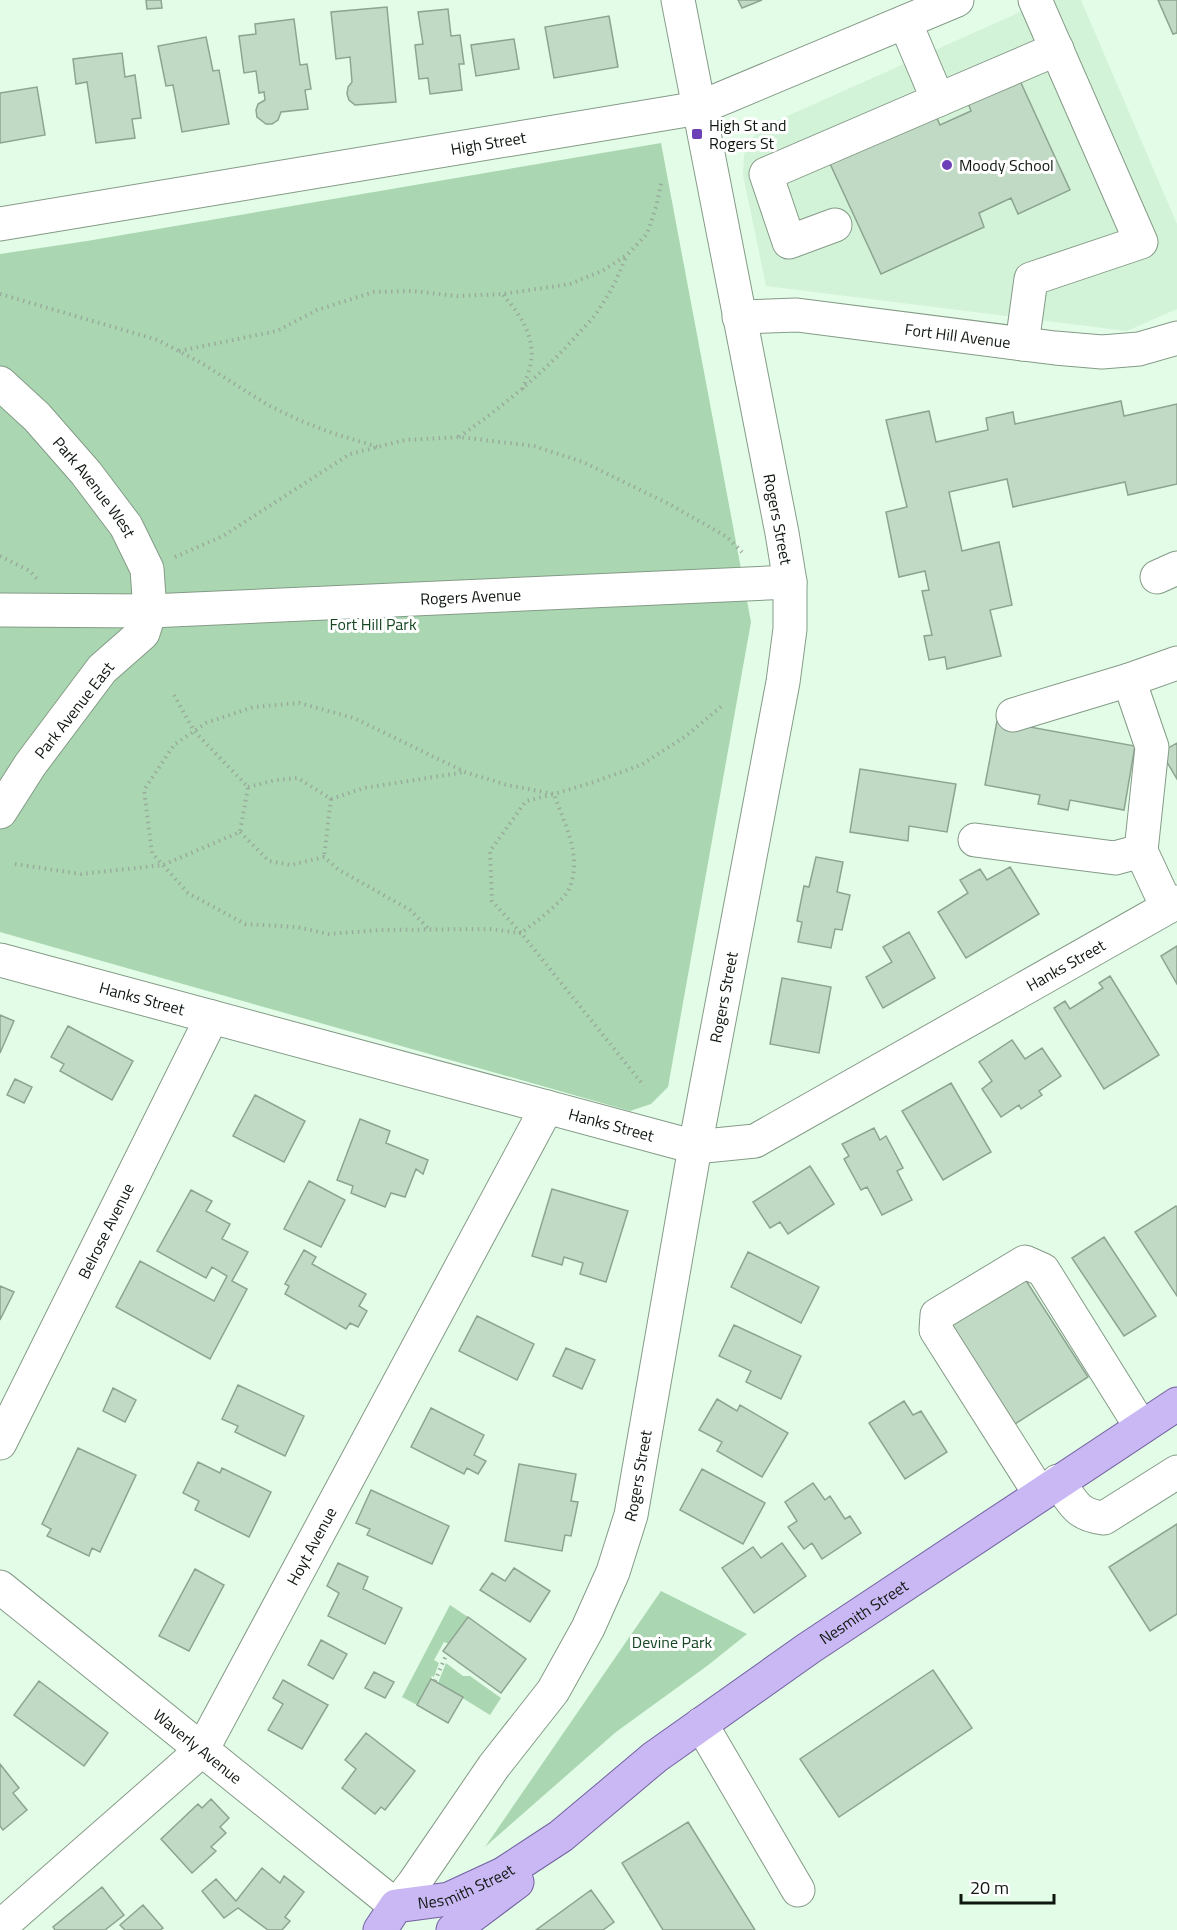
<svg xmlns="http://www.w3.org/2000/svg" width="1177" height="1930" font-family="'Titillium Web',sans-serif">
	<style>
		.built { fill: #d3f3d8 }
		.green { fill: #aad7b1 }
		.building { fill: #c1dac5; stroke: #8da490; stroke-width: 1.5 }
		.lines { fill: none; stroke-linecap: round; stroke-linejoin: round }
		.minor-casing { stroke: #849b87; stroke-width: 35 }
		.major-casing { stroke: #7261a0; stroke-width: 35 }
		.path { stroke: #99ac9c; stroke-width: 4; stroke-dasharray: 1.5 4.5; stroke-linecap: butt }
		.minor { stroke: #fff; stroke-width: 33 }
		.major { stroke: #cab8f4; stroke-width: 33 }
		.poi-dot { fill: #6d40b8; stroke: #fff; stroke-width: 2 }
		.labels { text-anchor: middle; dominant-baseline: central; stroke-width: 6; stroke-linejoin: round; paint-order: stroke }
		.poi-label { font-size: 16px; fill: #0f1710; stroke: #fff; text-anchor: start }
		.street-label { font-size: 16px; fill: #0f1710; stroke: #fff }
		.park-label { font-size: 16px; fill: #164723; stroke: #fff }
	</style>
	<rect width="100%" height="100%" fill="#e3fce7"/>
	<path class="built" d="M1047,0h34l96,224v85l-50,22 -361,-45 -23,-111 1,-20 6,-15 15,-14z"/>
	<path class="green" d="M661,143l90,479 -83,465 -17,17 -21,7 -630,-179v-678l87,-13z
		M661,1591l86,43 -40,32 -91,66 -131,115z
		M450,1605l18,12 -19,27 -5,-2 -10,18 5,3 -5,14 -2,-1 -15,29 -15,-8z
		M446,1663l17,13h7l31,22 -11,17 -52,-32z"/>
	<path class="building" d="M146,0h15l1,8 -15,1z
		M738,0h24l-20,8z
		M1158,0h19v33l-4,1z
		M387,7l9,95 -41,3 -6,-5 -2,-6 1,-7 4,-5 -2,-25 -14,2 -5,-47z
		M448,9l3,27 9,-1 4,29h-5l3,26 -32,4 -2,-16 -9,1 -4,-34 8,-1 -5,-32z
		M609,16l9,51 -64,11 -9,-51z
		M294,19l6,46 7,-1 4,25 -6,1 3,19 -27,3 -3,8 -6,4h-6l-9,-7 -1,-7 2,-6 7,-4 -1,-8 -5,1 -3,-22 -12,2 -5,-37 17,-2 -1,-10z
		M206,37l7,34 6,-1 10,54 -47,8 -9,-47 -7,1 -8,-40z
		M514,39l5,30 -43,7 -5,-31z
		M122,53l3,24 10,-2 6,43 -9,1 3,19 -39,5 -9,-61 -11,2 -3,-25z
		M1016,72l54,118 -52,24 -7,-16 -32,15 5,14 -103,47 -55,-119 106,-48 8,18 31,-14 -6,-16z
		M37,87l8,48 -45,8v-50z
		M1121,401l3,15 53,-12v80l-49,11 -3,-13 -112,25 -6,-28 -58,13 13,59 37,-9 13,63 -22,5 11,46 -54,13 -2,-12 -16,3 -5,-24 8,-1 -10,-44 7,-1 -4,-19 -26,6 -13,-65 21,-5 -21,-87 43,-9 7,31 52,-12 -2,-12 27,-6 2,12z
		M997,721l138,25 -11,64 -54,-10 -2,10 -30,-6 2,-9 -55,-10z
		M1177,743v36l-16,-27z
		M860,769l96,15 -9,48 -38,-6 -1,15 -58,-9z
		M816,857l27,5 -6,30 13,3 -8,35 -7,-1 -4,19 -33,-6 4,-20 -5,-1 7,-35 5,1z
		M1010,867l29,47 -73,44 -28,-46 30,-19 -8,-13 20,-11 7,11z
		M909,932l26,46 -52,30 -17,-31 26,-15 -9,-15z
		M1177,946v38l-16,-28z
		M1110,976l49,79 -55,34 -50,-81 11,-7 5,8 33,-21 -4,-5z
		M782,978l49,9 -12,66 -49,-9z
		M0,1015l14,6 -14,32z
		M68,1026l65,35 -21,39 -52,-29 4,-7 -13,-7z
		M1012,1040l13,19 17,-11 19,28 -22,15 3,4 -21,14 -2,-4 -18,12 -19,-28 10,-8 -13,-19z
		M15,1079l17,8 -8,16 -17,-8z
		M951,1083l40,69 -48,28 -41,-69z
		M255,1095l50,26 -21,41 -51,-26z
		M360,1119l30,12 -4,12 42,17 -5,14 -7,-5 -11,28 -14,-4 -6,14 -34,-14 2,-7 -16,-6z
		M874,1128l6,12 6,-4 17,32 -6,3 15,29 -30,15 -15,-28 -6,3 -17,-31 5,-3 -7,-12z
		M810,1166l24,38 -46,30 -8,-12 -10,6 -17,-26z
		M309,1181l36,19 -24,47 -37,-18z
		M552,1189l76,22 -22,71 -26,-8 3,-11 -19,-6 -2,8 -30,-9z
		M191,1190l21,11 -6,10 24,13 -8,15 26,13 -16,29 15,8 -37,70 -94,-52 24,-46 74,40 13,-25 -15,-9 -6,11 -49,-27z
		M1176,1206l1,1v89l-42,-64z
		M1104,1237l52,79 -32,20 -52,-78z
		M304,1250l12,7 -4,7 54,30 -7,12 8,5 -9,16 -8,-4 -4,6 -61,-35 4,-8 -4,-2z
		M748,1252l71,35 -18,36 -70,-36z
		M1025,1279l63,98 -73,47 -63,-99z
		M0,1286l14,6 -14,28z
		M477,1316l57,28 -17,36 -58,-29z
		M734,1325l67,31 -20,43 -35,-17 5,-11 -32,-15z
		M566,1348l29,12 -13,29 -29,-13z
		M238,1385l66,31 -19,40 -50,-24 3,-6 -16,-7z
		M113,1388l23,12 -11,22 -22,-11z
		M717,1399l20,12 3,-6 48,28 -26,44 -45,-26 5,-9 -23,-12z
		M904,1401l9,14 8,-4 26,41 -42,27 -36,-56z
		M431,1408l53,27 -10,20 12,6 -8,13 -11,-6 -3,6 -53,-27z
		M78,1448l58,27 -36,77 -8,-4 -3,8 -42,-20 4,-7 -9,-5z
		M198,1462l22,11 2,-5 49,24 -22,45 -54,-27 4,-9 -16,-8z
		M519,1464l57,10 -5,27 7,1 -7,34 -6,-1 -3,16 -57,-10z
		M702,1469l63,34 -22,41 -63,-34z
		M813,1483l12,17 5,-4 15,23 5,-3 11,17 -39,26 -10,-16 -8,6 -16,-22 9,-6 -12,-19z
		M371,1490l78,36 -17,38 -65,-29 3,-6 -14,-6z
		M1177,1524v90l-27,17 -41,-64z
		M782,1543l24,33 -52,37 -32,-45 31,-21 8,11z
		M338,1563l30,14 -5,12 39,19 -17,36 -57,-28 11,-23 -12,-7z
		M514,1568l36,23 -20,31 -50,-32 12,-17 13,8z
		M195,1569l29,16 -35,66 -30,-15z
		M468,1617l58,42 -25,34 -58,-42z
		M321,1640l26,14 -14,25 -25,-14z
		M933,1670l39,58 -133,89 -39,-58z
		M374,1672l20,10 -9,16 -20,-10z
		M431,1679l32,18 -15,26 -31,-18z
		M283,1680l45,25 -26,44 -34,-19 15,-26 -10,-6z
		M39,1681l69,52 -24,33 -70,-51z
		M366,1733l49,38 -30,39 -4,-3 -6,7 -33,-26 14,-19 -11,-9z
		M0,1764l19,24 -6,5 14,17 -24,20 -3,-4z
		M211,1799l18,19 -9,9 6,6 -15,14 5,4 -24,22 -31,-34 37,-35 4,4z
		M688,1822l67,108h-92l-41,-67z
		M262,1868l18,15 4,-7 20,16 -19,25 5,4 -8,9h-14l-30,-22 -14,10 -22,-27 14,-12 20,22z
		M102,1887l22,28 -19,15h-50l-2,-3z
		M591,1890l23,32 -11,8h-67z
		M143,1905l20,23 -3,2h-35l-5,-5z"/>
	<g class="lines">
		<defs>
			<g id="minor">
				<path d="M938,100l119,-51"/>
				<path id="s1" d="M0,224l699,-116 258,-108"/>
				<path d="M835,225l-46,17 -23,-68 172,-74 -33,-78"/>
				<path id="s2" d="M739,317l58,-2 258,33 47,4 37,-3 38,-11"/>
				<path d="M1022,344l9,-65 110,-37 -106,-242"/>
				<path id="s3" d="M0,383l37,34 49,56 40,53 21,43 3,42 -7,22 -41,36 -72,96 -30,47"/>
				<path d="M1157,577l20,-9"/>
				<path id="s4" d="M0,610l150,1 640,-29"/>
				<path d="M1013,715l116,-35"/>
				<path d="M975,840l140,18 26,-7"/>
				<path d="M1167,907l-26,-56 11,-104 -23,-67 48,-17"/>
				<path id="s5" d="M0,960l695,187 60,-6 422,-239"/>
				<path id="s6" d="M0,1443l212,-426"/>
				<path d="M1058,1481c15,21 18,34 46,37l73,-46"/>
				<path d="M1040,1494l-104,-164 1,-15 88,-53 18,8 98,157"/>
				<path id="s7" d="M0,1587l396,319 18,-23 80,-117 59,-75 35,-63 25,-56 18,-57 64,-368 88,-465 7,-53v-47l-8,-49 -104,-533"/>
				<path d="M701,1724l97,166"/>
				<path id="s8" d="M0,1927l202,-177 345,-643"/>
			</g>
			<g id="major">
				<path id="s9" d="M380,1930l16,-24 53,-7 54,-25 58,-38 94,-79 154,-109 368,-244"/>
				<path d="M453,1930l64,-48"/>
			</g>
		</defs>
		<use href="#minor" class="minor-casing"/>
		<use href="#major" class="major-casing"/>
		<path class="path" d="M0,294l158,46 45,24 65,41 33,16 31,12 46,14
			M503,295c16,18 32,40 28,67 -1,8 -6,18 -8,27
			M179,351l98,-20 40,-21 57,-18 39,-1 44,5 46,-2 67,-10 32,-13 25,-16 20,-21 9,-27 6,-27
			M459,437c44,-31 84,-63 119,-103 7,-8 16,-16 21,-25 12,-17 20,-34 27,-53
			M0,556l30,15 7,8
			M175,557l48,-21 127,-82 55,-14 54,-3 75,9 49,16 88,43 56,32 15,15
			M174,695l20,36 54,56 -8,45
			M248,787l28,-7 22,-2 33,21 -7,58
			M331,799l33,-11 101,-16
			M240,832l29,29 22,4 33,-8 15,13 71,40 20,20
			M15,864l66,10 82,-9 77,-33
			M519,933h2c13,-10 46,-33 50,-49 10,-31 -7,-61 -17,-90l-28,7 -36,50 2,50 29,32 123,153
			M521,933l-31,-4 -109,1 -53,4 -31,-7 -52,-3 -57,-31 -36,-40 -8,-63 30,-45 32,-22 47,-16 46,-4 55,15 111,54 42,13 47,9 40,-12 47,-17 45,-29 37,-31
			M435,1681l12,-28"/>
		<use href="#minor" class="minor"/>
		<use href="#major" class="major"/>
	</g>
	<g class="poi-dot">
		<rect x="691" y="128" width="12" height="12" rx="3"/>
		<circle cx="947" cy="165" r="6"/>
	</g>
	<g class="labels">
		<g class="poi-label">
			<text x="709" y="125">High St and<tspan x="709" dy="18">Rogers St</tspan></text>
			<text x="959" y="165">Moody School</text>
		</g>
		<g class="street-label">
			<text stroke="none"><textPath href="#s1" startOffset="495">High Street</textPath></text>
			<text stroke="none"><textPath href="#s2" startOffset="220">Fort Hill Avenue</textPath></text>
			<text stroke="none"><textPath href="#s3" startOffset="141">Park Avenue West</textPath></text>
			<text transform="translate(778 519) rotate(79)">Rogers Street</text>
			<text stroke="none"><textPath href="#s4" startOffset="471">Rogers Avenue</textPath></text>
			<text transform="translate(74 710) rotate(-52)">Park Avenue East</text>
			<text stroke="none"><textPath href="#s5" startOffset="1137">Hanks Street</textPath></text>
			<text stroke="none"><textPath href="#s7" startOffset="1494">Rogers Street</textPath></text>
			<text stroke="none"><textPath href="#s5" startOffset="147">Hanks Street</textPath></text>
			<text stroke="none"><textPath href="#s5" startOffset="633">Hanks Street</textPath></text>
			<text stroke="none"><textPath href="#s6" startOffset="237">Belrose Avenue</textPath></text>
			<text stroke="none"><textPath href="#s7" startOffset="1008">Rogers Street</textPath></text>
			<text stroke="none"><textPath href="#s8" startOffset="500">Hoyt Avenue</textPath></text>
			<text stroke="none"><textPath href="#s9" startOffset="588">Nesmith Street</textPath></text>
			<text stroke="none"><textPath href="#s7" startOffset="254">Waverly Avenue</textPath></text>
			<text stroke="none"><textPath href="#s9" startOffset="102">Nesmith Street</textPath></text>
		</g>
		<g class="park-label">
			<text x="373" y="624">Fort Hill Park</text>
			<text x="672" y="1642">Devine Park</text>
		</g>
	</g>
	<path d="M961 1894v9h93v-9" fill="none" stroke="#0f1710" stroke-width="3"/>
	<text x="970" y="1894" font-size="18" fill="#0f1710" stroke="#ffffff" stroke-width="4.5" paint-order="stroke">20 m</text>
</svg>
